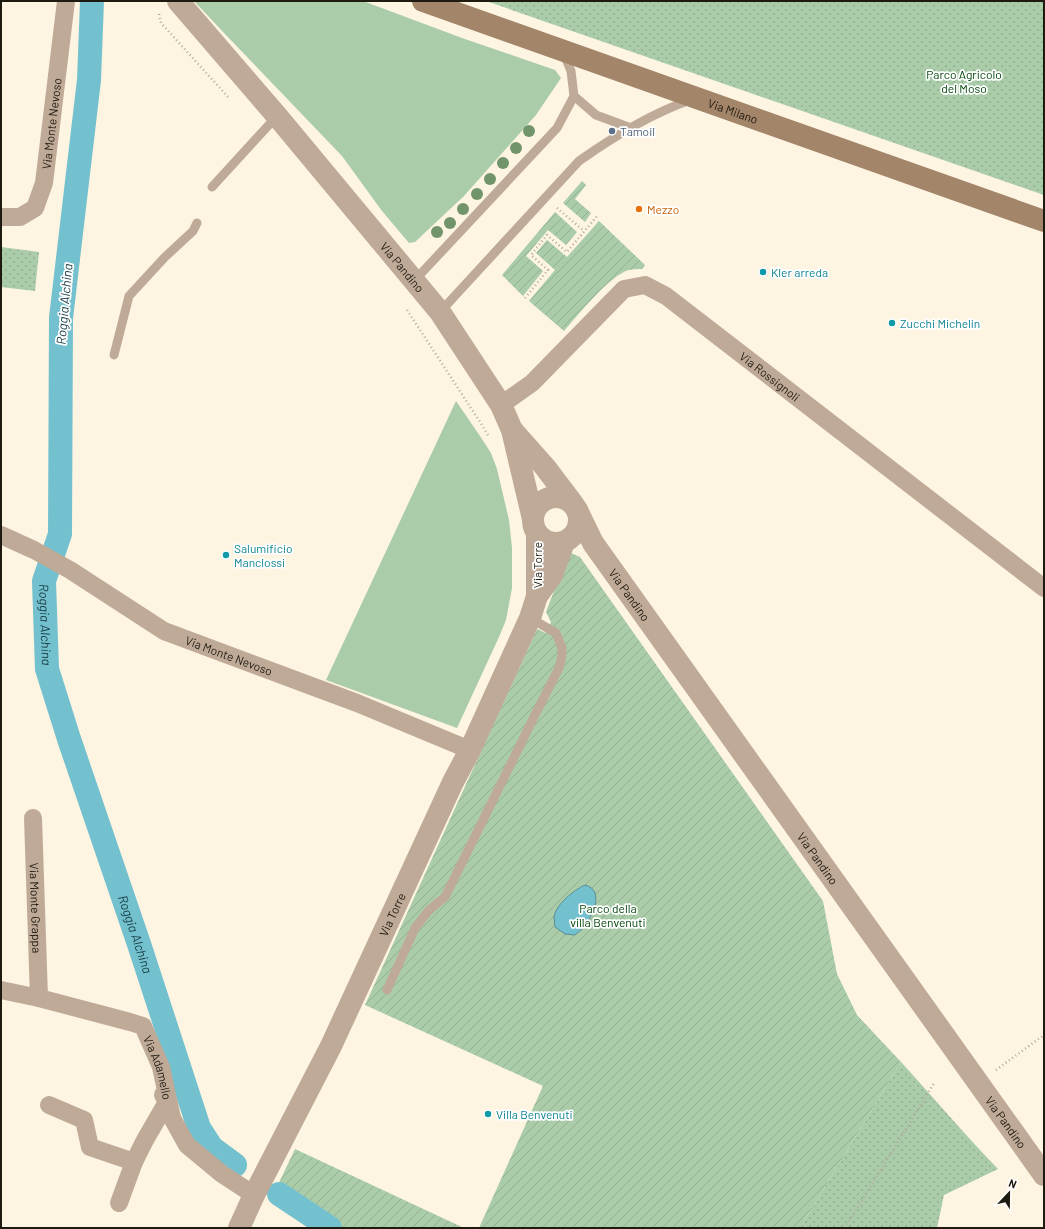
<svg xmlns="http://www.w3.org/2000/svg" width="1045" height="1229" font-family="Barlow,sans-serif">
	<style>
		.grass { fill: #aacca9 }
		.park { fill: url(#park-dots) }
		.garden { fill: url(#garden-furrows) }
		.water { fill: #73c0ce; stroke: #5a8e95 }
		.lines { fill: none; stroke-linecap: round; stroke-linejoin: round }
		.canal { stroke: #73c0ce; stroke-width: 24 }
		.path { stroke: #b2aa9b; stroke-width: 2.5; stroke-dasharray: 1 3; stroke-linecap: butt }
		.service { stroke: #bfaa98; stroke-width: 9 }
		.minor { stroke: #bfaa98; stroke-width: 18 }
		.tertiary { stroke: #bfaa98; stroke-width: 22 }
		.secondary { stroke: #a3856a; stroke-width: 22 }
		.tree { fill: #72946b }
		.service-dot { fill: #5c6f8a; stroke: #fff; stroke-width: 1.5 }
		.food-dot { fill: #e8710a; stroke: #fff; stroke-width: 1.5 }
		.culture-dot { fill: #0f9aa8; stroke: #fff; stroke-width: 1.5 }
		.labels { text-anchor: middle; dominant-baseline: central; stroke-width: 3.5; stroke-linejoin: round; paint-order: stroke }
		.park-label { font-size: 12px; fill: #01450a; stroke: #fff }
		.street-label { font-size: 12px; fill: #1f1a0f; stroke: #fff }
		.service-label { font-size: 12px; fill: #4e5e75; stroke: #fff; text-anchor: start }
		.food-label { font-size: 12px; fill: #c56008; stroke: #fff; text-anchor: start }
		.culture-label { font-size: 12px; fill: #0d838f; stroke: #fff; text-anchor: start }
		.water-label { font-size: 13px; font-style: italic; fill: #1c4047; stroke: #fff }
	</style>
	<defs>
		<pattern id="park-dots" width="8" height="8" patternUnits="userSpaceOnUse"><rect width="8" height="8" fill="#aacca9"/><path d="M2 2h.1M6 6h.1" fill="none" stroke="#92af90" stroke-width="1.8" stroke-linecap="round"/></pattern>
		<pattern id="garden-furrows" width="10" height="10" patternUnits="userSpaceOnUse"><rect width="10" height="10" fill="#aacca9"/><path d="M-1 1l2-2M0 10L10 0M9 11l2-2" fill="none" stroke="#92af90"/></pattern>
	</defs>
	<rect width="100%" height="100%" fill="#fdf4e2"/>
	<path class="grass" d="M194,1h169l99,37 93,32 6,8 -25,37 -72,81 -49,46 -6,1 -27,-32 -40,-55 -117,-122z
		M456,401l24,35 11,17 6,16 12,51 3,28v40l-6,32 -7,17 -42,91 -131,-48z"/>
	<path class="park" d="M486,1h558v194z
		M1,247l38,5 -4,39 -34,-4z
		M901,1062c33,36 64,73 97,107l-54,26 -7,33h-137z"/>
	<path class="garden" d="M582,181l4,4 -11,14 16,14 -6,9 -22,-19z
		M555,212l22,20 -11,13 -18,-15 -22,26 17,15 -20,25 -21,-21z
		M599,221l46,44 -3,4c-4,0 -9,0 -13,1 -19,5 -51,45 -65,61l-35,-30 26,-31 -19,-17 11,-13 20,17z
		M571,553l9,4 243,344 14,73 20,41 44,47 -101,166h-321l64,-142 -178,-81 172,-376 9,4 5,-11 -5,-10 21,-55z
		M295,1149l169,79h-124l-64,-39z"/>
	<path class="water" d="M585,885c20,5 8,30 -1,42 -2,3 -6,5 -9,8l-10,-1 -10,-7c0,-3 -1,-7 -1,-10 2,-13 20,-27 31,-32z"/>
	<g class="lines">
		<g class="canal">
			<path id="s1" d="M92,1l-3,79 -28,238 -1,216 -16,47 3,88 22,70 70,205 60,184 13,20 23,17"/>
			<path d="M279,1194l51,34"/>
		</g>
		<path class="path" d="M159,14l2,9 68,75
			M557,208l27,23
			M525,298l23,-28 -17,-15 16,-20 20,17 30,-36
			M407,310l75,115 7,12
			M996,1070l48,-35
			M845,1228l89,-145"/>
		<path class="service" d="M574,96l22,19 35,13
			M212,187l65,-71
			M414,281l143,-153 17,-32 -3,-25 -7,-17
			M440,312l139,-151c34,-24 71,-47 111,-61
			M114,355l15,-59 36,-39 28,-26 4,-8
			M387,990l28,-62 14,-18 16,-13 90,-182 24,-47 3,-12v-8l-6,-15 -26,-15"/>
		<g class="minor">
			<path id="s2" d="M1,217h19l15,-9 9,-25 22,-182"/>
			<path id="s3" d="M501,405l31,-22 92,-94 21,-4 21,11 378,292"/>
			<path id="s4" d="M1,535l33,15 36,20 94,61 193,72 113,47"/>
			<path id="s5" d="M33,818l6,180"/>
			<path id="s6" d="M1,990l38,8 91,24 13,4 18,41 11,51 15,27 35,29 32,21"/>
			<path d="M49,1105l35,15 6,27 44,15"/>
			<path d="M119,1203l15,-41 11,-22 22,-38 -4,-7"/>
		</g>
		<g class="tertiary">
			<path id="s7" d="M178,1l99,115 163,196 61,93 11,25 21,89"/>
			<path d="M513,431l32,36 28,37"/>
			<circle cx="556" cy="520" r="23"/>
			<path id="s8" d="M577,510l16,33 451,632"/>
			<path d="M537,596l15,-21 12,-33"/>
			<path id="s9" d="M239,1228l15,-33 77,-149 122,-264 17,-32 60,-132 7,-22v-63"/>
		</g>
		<path class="secondary" id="s10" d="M423,1l621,220"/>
	</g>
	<g class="tree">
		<circle cx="529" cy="131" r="6"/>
		<circle cx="516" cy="148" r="6"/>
		<circle cx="503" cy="163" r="6"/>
		<circle cx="490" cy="179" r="6"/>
		<circle cx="477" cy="194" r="6"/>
		<circle cx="463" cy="209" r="6"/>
		<circle cx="450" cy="223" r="6"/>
		<circle cx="437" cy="232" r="6"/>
	</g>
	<circle class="service-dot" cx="612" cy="131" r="4"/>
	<circle class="food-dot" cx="639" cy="209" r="4"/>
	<g class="culture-dot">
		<circle cx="763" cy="272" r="4"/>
		<circle cx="892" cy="323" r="4"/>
		<circle cx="226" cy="555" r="4"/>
		<circle cx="488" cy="1114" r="4"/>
	</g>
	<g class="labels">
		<g class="park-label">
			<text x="964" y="74">Parco Agricolo<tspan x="964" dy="14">del Moso</tspan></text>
			<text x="608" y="908">Parco della<tspan x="608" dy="14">villa Benvenuti</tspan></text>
		</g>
		<g class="street-label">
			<text stroke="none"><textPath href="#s10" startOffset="329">Via Milano</textPath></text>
			<text stroke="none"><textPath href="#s2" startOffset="123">Via Monte Nevoso</textPath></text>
			<text stroke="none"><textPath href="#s7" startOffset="348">Via Pandino</textPath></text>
			<text stroke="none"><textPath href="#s3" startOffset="346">Via Rossignoli</textPath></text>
			<text transform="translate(537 565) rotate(-90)">Via Torre</text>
			<text stroke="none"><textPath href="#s8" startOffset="100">Via Pandino</textPath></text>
			<text stroke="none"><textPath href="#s4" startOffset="259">Via Monte Nevoso</textPath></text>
			<text stroke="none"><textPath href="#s8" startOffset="424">Via Pandino</textPath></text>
			<text stroke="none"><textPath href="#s5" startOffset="90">Via Monte Grappa</textPath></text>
			<text stroke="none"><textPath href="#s9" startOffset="349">Via Torre</textPath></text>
			<text stroke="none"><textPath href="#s6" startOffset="191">Via Adamello</textPath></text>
			<text stroke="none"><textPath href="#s8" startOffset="748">Via Pandino</textPath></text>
		</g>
		<g class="service-label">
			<text x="620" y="131">Tamoil</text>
		</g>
		<g class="food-label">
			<text x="647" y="209">Mezzo</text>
		</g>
		<g class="culture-label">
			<text x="771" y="272">Kler arreda</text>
			<text x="900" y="323">Zucchi Michelin</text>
			<text x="234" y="548">Salumificio<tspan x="234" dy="14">Manclossi</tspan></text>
			<text x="496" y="1114">Villa Benvenuti</text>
		</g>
		<g class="water-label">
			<text transform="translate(64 304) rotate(-85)">Roggia Alchina</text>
			<text stroke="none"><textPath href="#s1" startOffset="628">Roggia Alchina</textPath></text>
			<text stroke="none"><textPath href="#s1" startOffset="952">Roggia Alchina</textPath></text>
		</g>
	</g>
	<rect width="1045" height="1229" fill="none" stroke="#1f1a0f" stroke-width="4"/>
	<g transform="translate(1009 1193) rotate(22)" stroke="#ffffff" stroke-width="3" paint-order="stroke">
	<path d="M0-3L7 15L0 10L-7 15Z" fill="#1f1a0f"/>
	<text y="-6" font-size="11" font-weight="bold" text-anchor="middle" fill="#1f1a0f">N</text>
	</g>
</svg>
